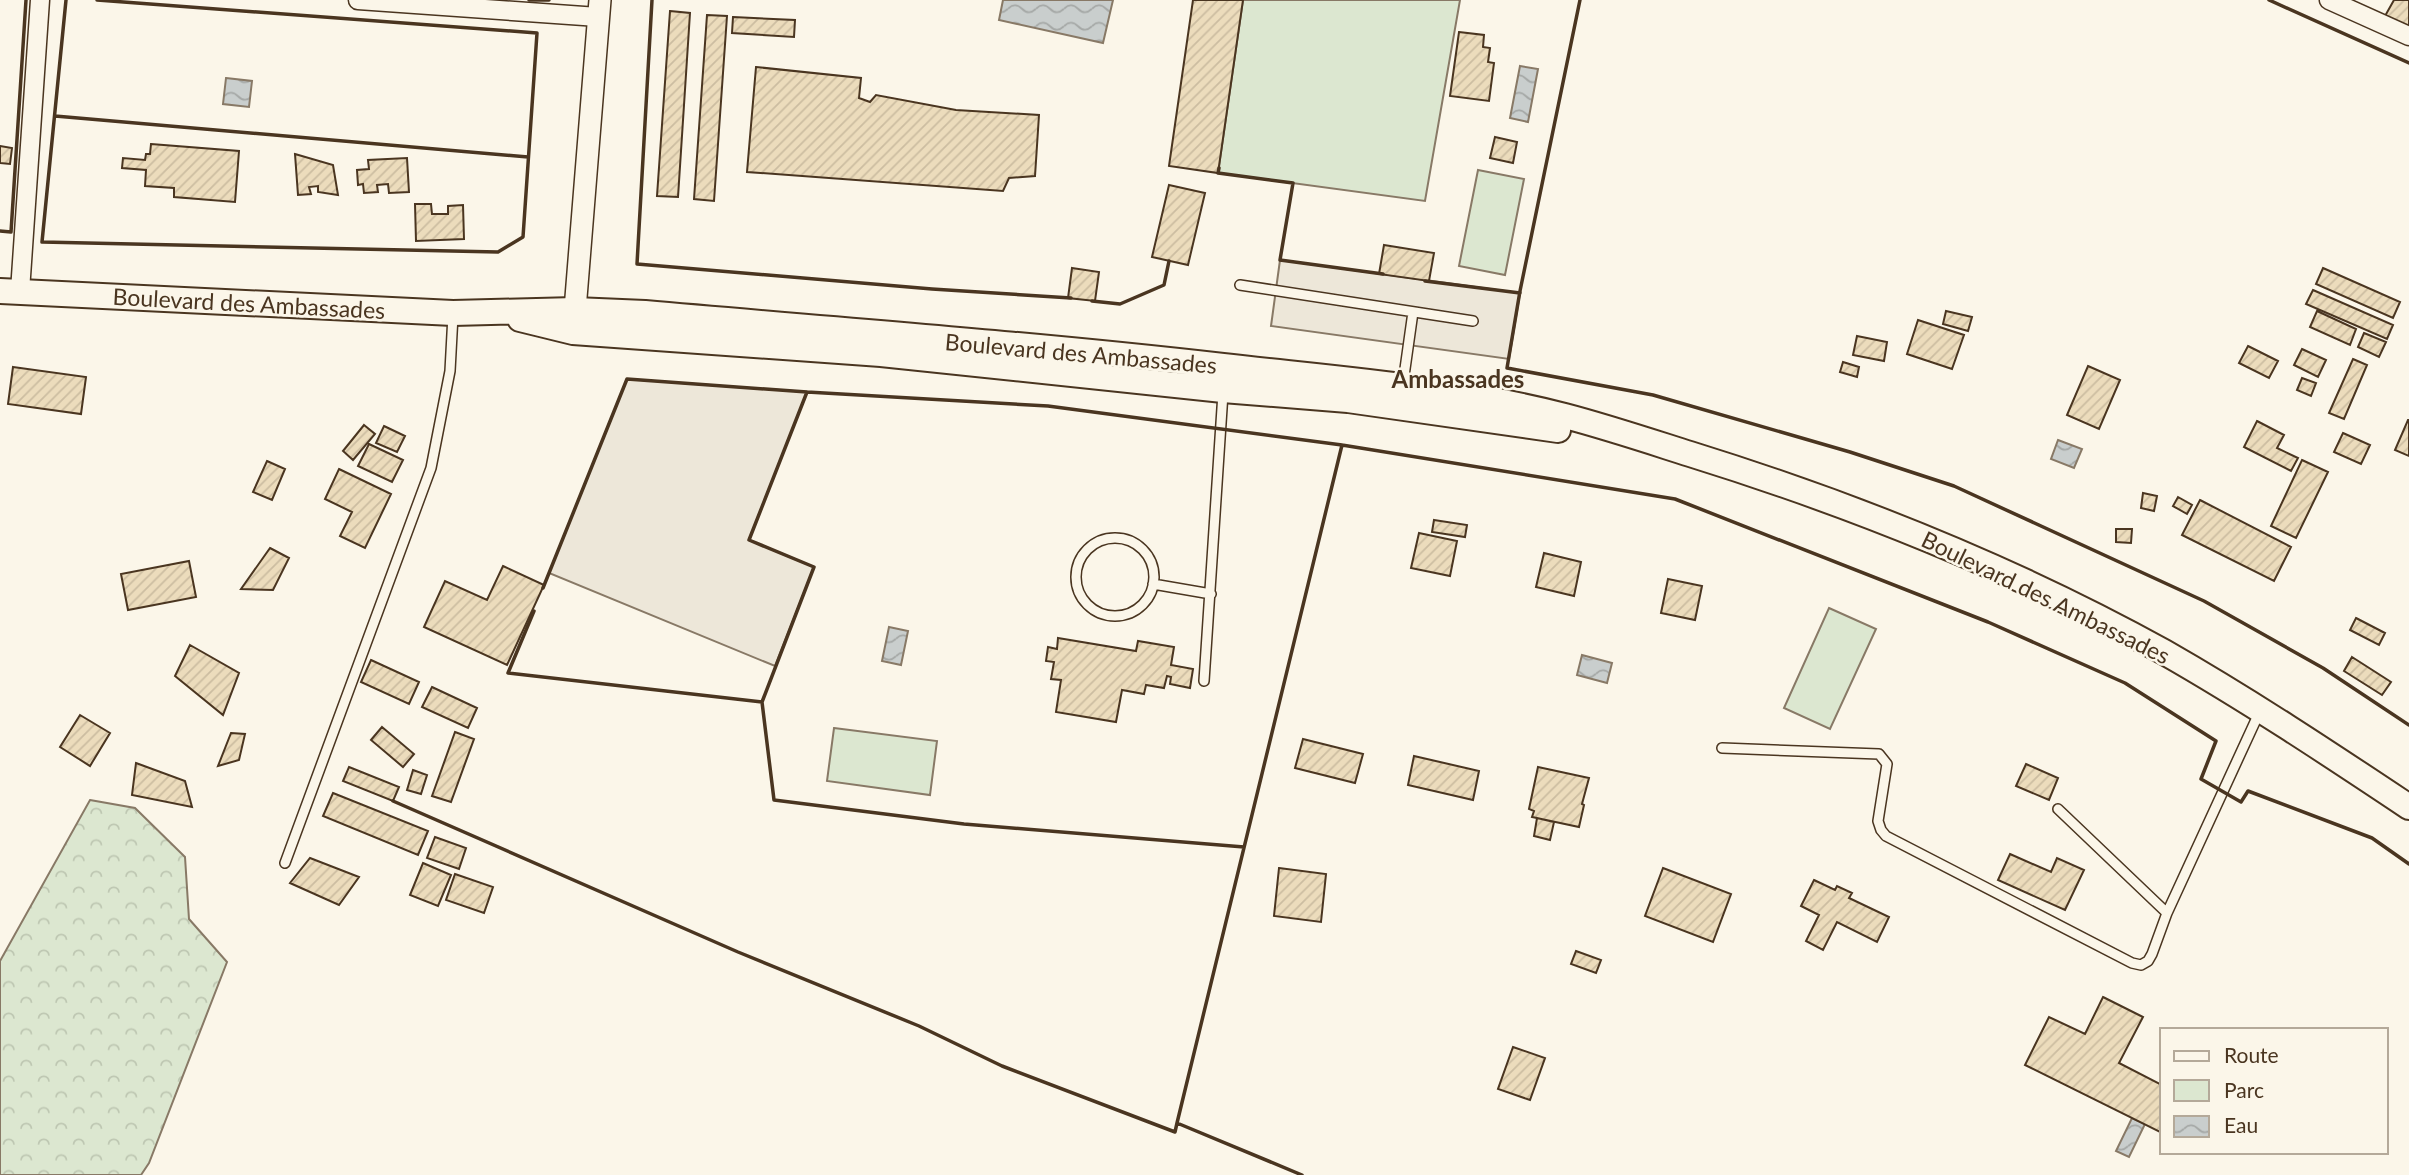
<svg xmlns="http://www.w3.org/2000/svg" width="2409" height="1175" font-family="Lato,sans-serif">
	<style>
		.forest { fill: url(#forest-crowns); stroke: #887966; stroke-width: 2 }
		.park { fill: #dce7d0; stroke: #887966; stroke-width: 2 }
		.parking { fill: #ede7d9; stroke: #887966; stroke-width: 2 }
		.water { fill: url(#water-waves); stroke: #887966; stroke-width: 2 }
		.building { fill: url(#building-hatch); stroke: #4a3520; stroke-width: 2 }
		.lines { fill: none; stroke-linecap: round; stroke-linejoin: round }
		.service-casing { stroke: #4a3520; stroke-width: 12 }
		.minor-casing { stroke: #4a3520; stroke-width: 21 }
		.tertiary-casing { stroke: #4a3520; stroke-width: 24 }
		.secondary-casing { stroke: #4a3520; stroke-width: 28 }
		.service { stroke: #fbf6e9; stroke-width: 9 }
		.minor { stroke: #fbf6e9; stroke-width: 18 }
		.tertiary { stroke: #fbf6e9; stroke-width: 21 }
		.secondary { stroke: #fbf6e9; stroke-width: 24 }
		.wall { stroke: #4a3520; stroke-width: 3.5 }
		.labels { text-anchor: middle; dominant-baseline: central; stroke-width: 5; stroke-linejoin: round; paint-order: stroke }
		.street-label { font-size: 23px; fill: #4a3520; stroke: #fbf6e9 }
		.neighbourhood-label { font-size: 24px; font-weight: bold; fill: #4a3520; stroke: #fbf6e9 }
	</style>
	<defs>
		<pattern id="forest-crowns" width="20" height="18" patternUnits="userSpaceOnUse" patternTransform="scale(1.75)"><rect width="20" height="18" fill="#dce7d0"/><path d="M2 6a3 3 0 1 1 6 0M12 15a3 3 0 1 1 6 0" fill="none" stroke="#bec7b2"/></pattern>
		<pattern id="water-waves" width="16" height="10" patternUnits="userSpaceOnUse" patternTransform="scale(1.75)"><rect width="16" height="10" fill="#c9cecd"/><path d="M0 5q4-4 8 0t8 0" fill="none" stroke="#a5a8a6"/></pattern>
		<pattern id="building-hatch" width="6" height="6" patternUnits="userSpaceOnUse" patternTransform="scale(1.75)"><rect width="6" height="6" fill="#ecdcbc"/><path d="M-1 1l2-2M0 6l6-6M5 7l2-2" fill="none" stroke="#ccbda1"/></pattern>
	</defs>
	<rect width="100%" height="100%" fill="#fbf6e9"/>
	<path class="forest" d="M90,800l45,8 50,49 4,62 38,43 -78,201 -8,12h-141v-214z"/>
	<path class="park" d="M1243,0h217l-35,201 -207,-28z
		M1478,170l46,9 -19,96 -46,-9z
		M1829,608l47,21 -46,100 -46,-21z
		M834,728l103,13 -7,54 -103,-14z"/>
	<path class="parking" d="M1280,260l240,33 -11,66 -238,-33z
		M627,379l180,13 -58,148 65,27 -39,99 -226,-93z"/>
	<path class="water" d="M1003,0h110l-10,43 -104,-23z
		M1520,66l18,3 -10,53 -18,-4z
		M226,78l26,3 -3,26 -26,-3z
		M2058,440l24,9 -8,19 -23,-9z
		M889,627l19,4 -7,34 -19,-4z
		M1582,655l30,8 -5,20 -30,-8z
		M2132,1118l13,6 -16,33 -13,-6z"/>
	<path class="building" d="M1193,0h50l-25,173 -49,-7z
		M2394,0h15v28l-24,-12z
		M670,11l20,2 -12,184 -21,-1z
		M707,15l20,1 -13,185 -20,-2z
		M733,17l62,3 -1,17 -62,-4z
		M1459,32l25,3 -1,12 7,1 -2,14 6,1 -5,38 -39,-5z
		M756,67l105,11 -2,20 11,4 6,-7 80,15 83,5 -4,61 -26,2 -6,13 -256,-19z
		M1495,137l22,5 -4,21 -23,-5z
		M151,144l88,7 -4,51 -61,-5v-9l-29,-2 1,-16 -24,-2 1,-10 22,2 1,-6h4z
		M0,146l12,2 -2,16 -10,-1z
		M295,154l38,11 5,30 -20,-3v-6l-9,1 2,7 -13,1z
		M407,158l2,34 -20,1 -1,-9 -11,1 1,7 -14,1 -1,-9 -5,1 -1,-15 12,-1 -1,-9z
		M1169,185l36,8 -17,72 -36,-8z
		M415,204h16l1,10h16v-8l15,-1 1,34 -48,2z
		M1384,245l50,8 -5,28 -50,-7z
		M1072,268l27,4 -4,29 -27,-3z
		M2323,268l77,34 -7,16 -77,-34z
		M2313,290l80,35 -6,14 -81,-35z
		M1946,311l26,6 -4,14 -25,-7z
		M2317,311l39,18 -6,16 -40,-18z
		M1918,320l46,15 -12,34 -45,-15z
		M2364,333l22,9 -7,15 -21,-10z
		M1857,336l30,6 -3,19 -31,-6z
		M2248,346l30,15 -9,17 -30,-15z
		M2302,349l24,11 -8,17 -24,-12z
		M2353,359l14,6 -23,54 -15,-6z
		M1843,362l16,5 -2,10 -17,-5z
		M2088,366l32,14 -21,49 -32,-14z
		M13,367l73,10 -5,37 -73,-10z
		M2302,378l14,5 -5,13 -14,-6z
		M2408,420h1v36l-14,-6z
		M2257,421l27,14 -7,13 21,10 -7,13 -47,-24z
		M364,425l11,9 -22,26 -10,-9z
		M384,426l21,10 -8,16 -21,-9z
		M2343,433l27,12 -9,19 -27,-12z
		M369,444l34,16 -11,22 -34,-16z
		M2302,460l26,12 -32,66 -25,-12z
		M267,461l18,8 -13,31 -19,-8z
		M339,469l52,25 -26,54 -25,-12 12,-24 -27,-13z
		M2143,493l14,3 -3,15 -13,-3z
		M2178,497l14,8 -5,9 -14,-8z
		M2200,500l91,47 -17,34 -92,-46z
		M1434,520l33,5 -2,12 -33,-5z
		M2116,529h16l-1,14 -15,-1z
		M1419,533l38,8 -7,35 -39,-8z
		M270,548l19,10 -16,32 -32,-1z
		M1544,553l37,9 -7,34 -38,-9z
		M189,561l7,36 -68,13 -7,-36z
		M503,566l41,19 -37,80 -83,-38 21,-46 42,19z
		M1668,579l34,7 -7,34 -34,-7z
		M2356,618l29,15 -6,12 -29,-15z
		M1058,638l78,13 2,-10 36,6 -3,18 22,4 -3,19 -20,-4 1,-7 -4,-1 -3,12 -18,-3 -2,9 -22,-4 -6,32 -60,-10 5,-32 -10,-1 3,-17 -8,-1 2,-14 9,2z
		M190,645l49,28 -16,42 -48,-39z
		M2352,657l39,25 -9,13 -38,-24z
		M371,660l48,22 -10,22 -48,-22z
		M432,687l45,21 -9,20 -46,-21z
		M80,715l30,18 -20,33 -30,-19z
		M382,727l32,27 -11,13 -32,-27z
		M455,732l19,7 -23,63 -19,-6z
		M231,733l14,1 -6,26 -21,6z
		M1303,739l60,15 -8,29 -60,-15z
		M1414,756l65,15 -6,29 -65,-15z
		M136,763l49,18 7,26 -60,-12z
		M2026,764l32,14 -9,22 -33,-14z
		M349,767l50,20 -6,14 -50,-20z
		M1538,767l51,11 -7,26 2,1 -5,22 -47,-10 2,-6 -5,-2z
		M413,770l14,5 -6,19 -14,-4z
		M333,793l95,38 -10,24 -95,-39z
		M1537,818l17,4 -4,18 -16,-4z
		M435,837l31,11 -7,21 -32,-11z
		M2010,854l41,18 6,-14 27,12 -19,40 -67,-30z
		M310,858l49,19 -20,28 -49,-22z
		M423,863l28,12 -13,31 -28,-11z
		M1279,868l47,6 -5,48 -47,-6z
		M1663,868l68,26 -18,48 -68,-26z
		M455,874l38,13 -9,26 -38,-13z
		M1814,880l21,10 2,-4 15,7 -3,5 40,19 -12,25 -40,-20 -14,28 -17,-9 13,-26 -18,-9z
		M1576,951l25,9 -5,13 -25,-9z
		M2103,997l40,20 -24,46 43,22v48l-137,-68 24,-48 36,17z
		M1513,1047l32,11 -15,42 -32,-11z"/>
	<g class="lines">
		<defs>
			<path id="service" d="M1240,285l233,36
				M1403,383l10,-71
				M1076 577a39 39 0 1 1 78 0a39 39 0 1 1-78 0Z
				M1153,584l58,10
				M1204,681l19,-288
				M1722,748l157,6 8,10 -9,57 3,9 5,6 246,127 9,2 7,-4 4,-7 15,-41 93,-202
				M2058,809l109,104
				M285,863l146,-395 19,-97 3,-56"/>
			<path id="minor" d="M358,0l240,17
				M2329,0l80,36
				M20,291l20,-291"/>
			<path id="tertiary" d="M575,310l25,-310"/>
			<path id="secondary" d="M0,291l453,22 122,-3 70,3c193,17 386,31 578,53 114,13 229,21 342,50 42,11 84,25 125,38 164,51 324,115 474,198 84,48 164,101 245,155
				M520,319l53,13 308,22 342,36 125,10 210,30"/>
		</defs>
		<use href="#service" class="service-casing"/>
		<use href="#minor" class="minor-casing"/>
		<use href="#tertiary" class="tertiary-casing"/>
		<use href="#secondary" class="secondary-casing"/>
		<use href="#service" class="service"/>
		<use href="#minor" class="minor"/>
		<use href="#tertiary" class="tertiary"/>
		<use href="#secondary" class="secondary"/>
		<path class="wall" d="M66,0l-24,242 456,10 25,-15 14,-204 -440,-33
			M529,0h20
			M652,0l-15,264 295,25 139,9
			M1580,0l-60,291 -13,77 146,27 197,57 104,34 250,115 119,67 86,57
			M2269,0l140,63
			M55,116l473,41
			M1219,168l-1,5 75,10 -13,77 103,14
			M0,231l11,1 15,-232
			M1425,281l95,12v-2
			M1092,301l28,3 44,-19 5,-24
			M543,588l84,-209 180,13
			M534,611l-26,62 254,29
			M393,801l345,151 181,74 83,40 173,66 2,-9
			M1244,847l-280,-23 -190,-24 -12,-98 52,-135 -65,-27 58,-148 241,14 294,39 333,54 313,123 137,61 91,58 -15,38 40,23 7,-11 124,47 37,26
			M1302,1175l-125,-52 165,-678"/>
	</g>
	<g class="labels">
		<g class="street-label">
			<text transform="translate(249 303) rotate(3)">Boulevard des Ambassades</text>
			<text transform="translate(1081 353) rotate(5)">Boulevard des Ambassades</text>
			<text transform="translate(2046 597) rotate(26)">Boulevard des Ambassades</text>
		</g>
		<g class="neighbourhood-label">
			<text x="1458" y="378">Ambassades</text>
		</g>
	</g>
	<rect x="2160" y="1028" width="228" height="126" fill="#fbf6e9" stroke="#b4a999" stroke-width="2"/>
	<rect x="2174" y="1051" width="35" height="10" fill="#fbf6e9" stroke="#b4a999" stroke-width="2"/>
	<text x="2224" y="1063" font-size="21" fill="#4a3520">Route</text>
	<rect x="2174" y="1080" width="35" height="21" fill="#dce7d0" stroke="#b4a999" stroke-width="2"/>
	<text x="2224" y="1098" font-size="21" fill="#4a3520">Parc</text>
	<rect x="2174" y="1116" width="35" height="21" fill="url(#water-waves)" stroke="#b4a999" stroke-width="2"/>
	<text x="2224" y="1133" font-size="21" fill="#4a3520">Eau</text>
</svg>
